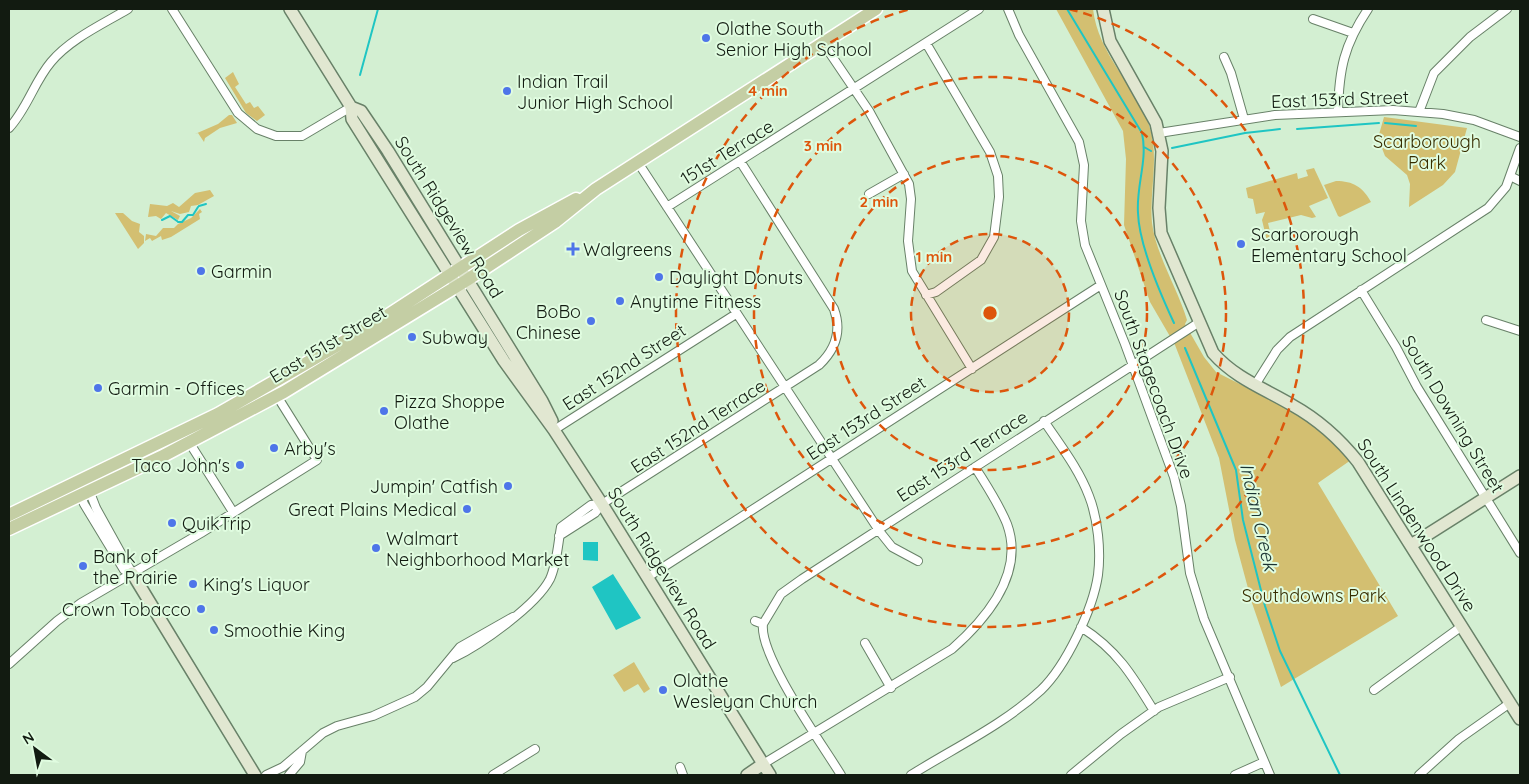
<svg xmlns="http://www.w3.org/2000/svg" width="1529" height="784" font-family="Quicksand,sans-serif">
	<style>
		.green { fill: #d3bf71 }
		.water { fill: #1fc5c3 }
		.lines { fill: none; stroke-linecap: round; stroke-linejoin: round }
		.stream { stroke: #1fc5c3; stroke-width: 2 }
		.street-casing { stroke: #688168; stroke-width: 10 }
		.secondary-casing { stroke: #688168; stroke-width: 14 }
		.primary-casing { stroke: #fff; stroke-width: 15 }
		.street { stroke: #fff; stroke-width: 8 }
		.secondary { stroke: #e1e7d1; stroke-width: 11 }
		.primary { stroke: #c4cea4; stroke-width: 12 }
		.ring { fill: none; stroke: #dd560c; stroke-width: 2.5; stroke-dasharray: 9 6 }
		.poi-dot { fill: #4e75e9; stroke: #e0fce0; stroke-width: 2 }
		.labels { text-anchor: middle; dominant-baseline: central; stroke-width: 4; stroke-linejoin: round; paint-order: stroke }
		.poi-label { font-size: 18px; fill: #121b11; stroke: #e0fce0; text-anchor: start }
		.street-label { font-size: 18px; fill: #121b11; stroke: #e0fce0 }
		.park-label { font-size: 18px; fill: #372d00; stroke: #e0fce0 }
		.water-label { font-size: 19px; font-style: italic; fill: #1a3332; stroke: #e0fce0 }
		.centre { fill: #dd560c; stroke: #e0fce0; stroke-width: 2.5 }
		.ring-label { font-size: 15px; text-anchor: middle; font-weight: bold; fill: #dd560c; stroke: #e0fce0; stroke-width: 4; stroke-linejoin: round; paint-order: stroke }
	</style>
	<rect width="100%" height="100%" fill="#d3efd2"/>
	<path class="green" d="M1056,9h37c5,45 42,76 56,116 11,33 0,65 3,98 4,32 26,66 35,97l-2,4 19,33 12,15 75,38 34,23 26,27 -33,23 80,133 -117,71 -29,-84 -17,-63 -16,-82 -44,-113 -25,-43 -26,-77 2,-66 -3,-28z
		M233,72l6,12 -4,3 11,17 4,-2 4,6 4,-2 7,9 -8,6 -11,-8 -21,-35z
		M229,115h3l5,8 -17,5 -15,10 -1,4 -6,-9 -3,1 23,-10z
		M1384,117l83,11 -12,44 -12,13 -34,22 1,-23 -3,-9 -22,-19 -7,-18z
		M1314,168l14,30 -19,8 7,11 -4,1 -11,-3 -33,8 4,17 -5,1 -5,-21 3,-8 -9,2 -3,-15 -5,-1 -2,-10 51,-15 1,6 10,-3 -2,-6z
		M1336,181c17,0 27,6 35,21l-31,15 -2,-1 -14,-31z
		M210,190l4,6 -16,9 -7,1 -2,6 -9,2 -9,-3 9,5 -2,4 -12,-7 -5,6 -5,-3 -8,1 2,-13 17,2 6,-3 6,4 16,-14z
		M200,209l2,3 -3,2 1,5 -29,18 -9,3 -1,-4 -9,5 -2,-3 -5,3 1,-7 10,2 7,-8h11l4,-4 13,-6z
		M115,213h8l9,8 8,3 -1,8 5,4v7l-6,6z
		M634,662l16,27 -6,4 -6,-9 -14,8 -11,-17z"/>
	<path class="water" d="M583,542h15v19l-15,-1z
		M613,574l28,44 -25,12 -24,-43z"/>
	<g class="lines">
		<path class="stream" d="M1067,9l75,124c6,28 -6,52 -4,80 1,32 22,80 36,110
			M360,75l18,-66
			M1385,123l31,3
			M1297,129l82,-6
			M1144,147l7,4
			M1172,148l73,-15 35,-4
			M199,206l7,-2
			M162,220l8,-4 7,5
			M178,222h4l6,-7h5l5,-8
			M1185,348l51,122 7,50 22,86 15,45 60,124"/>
		<defs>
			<path id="street" d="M172,9l66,104 19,16 19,7h26l49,-29
				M1008,9l11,26 60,107 5,23 -3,56 4,24 40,99 49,133 7,29 9,67 14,46 66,156
				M1313,19l40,14
				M823,43l46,68 40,73 2,15 -3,42 4,30 60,98
				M926,43l64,109 8,24 1,21 -5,40 -13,23 -45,32 -10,3
				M1224,57l7,16 13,46
				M1338,112c1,-43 6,-67 30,-103
				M1419,112l15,-39 36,-36 37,-28
				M9,128c18,-19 25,-46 42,-66 19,-23 52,-38 77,-53
				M1159,133l116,-18 118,-5 50,4 31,6 46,17
				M637,161l243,371 12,15 26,14
				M1510,176l10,5
				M869,194l35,-20
				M667,207l312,-198
				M1361,290l35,57 21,40 103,166
				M1486,320l34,11
				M1255,385l22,-35 13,-13 198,-129 18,-21 14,-39
				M554,430l182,-116
				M189,442l44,70
				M80,481v13l4,10 40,66 8,3
				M80,481l9,9 7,18 36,65
				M559,536l36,-23 7,-9 217,-139c17,-16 23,-34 15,-56l-94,-148
				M648,577l453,-292
				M755,621l8,3 18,-30 21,-15 396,-256
				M763,624c-4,32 59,120 78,151
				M1081,627c36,23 51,48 73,84
				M865,643l26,45
				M453,658c27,-13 83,-52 97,-79 7,-15 8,-36 11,-52l30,-22 11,-1
				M9,664l48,-43 24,-18 120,-70 116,-73 -40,-64
				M1374,690l88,-64
				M763,764l189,-115c34,-30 73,-76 55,-125 -8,-20 -21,-39 -32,-57
				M680,767l3,8
				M266,775l17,-8 40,-34 14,-7 36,-10 42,-19 12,-10 33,-40 53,-30
				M289,775l11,-13 2,-11
				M493,775l42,-26
				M911,775c43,-27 92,-50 130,-85 25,-24 52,-81 57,-115 3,-24 0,-56 -9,-79 -10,-27 -29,-51 -45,-75
				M1071,775l50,-41 38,-27 71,-30
				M1235,775l29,-13
				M1419,775l40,-36 51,-36"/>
			<path id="secondary" d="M290,9l61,98 1,12 152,242 50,69 48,74 168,271
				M1103,9l7,32 46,82 6,28 -3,57 2,25 52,120c22,25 50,35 79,52 27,15 47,33 66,57l162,257
				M351,107l10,4 27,40 154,250 10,20
				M1411,545l109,-69
				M132,573l123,202
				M747,775l16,-11"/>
			<path id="primary" d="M9,515l209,-101 158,-91 143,-93 57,-31
				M9,529l152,-72 123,-65 183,-112 88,-58 41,-33 280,-180"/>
		</defs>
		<use href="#street" class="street-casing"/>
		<use href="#secondary" class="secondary-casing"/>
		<use href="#primary" class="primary-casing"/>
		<use href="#street" class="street"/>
		<use href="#secondary" class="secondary"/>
		<use href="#primary" class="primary"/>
	</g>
	<circle cx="990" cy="313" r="79" fill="#dd560c" fill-opacity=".12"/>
	<g class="ring">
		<circle cx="990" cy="313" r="79"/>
		<circle cx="990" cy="313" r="157"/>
		<circle cx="990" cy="313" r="236"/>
		<path d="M1069 9A314 314 0 1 1 911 9"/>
	</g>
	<g class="poi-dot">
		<circle cx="706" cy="38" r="5"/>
		<circle cx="507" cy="91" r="5"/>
		<circle cx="1241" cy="244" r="5"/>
		<path d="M570.5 241.5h5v5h5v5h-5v5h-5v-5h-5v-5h5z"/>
		<circle cx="201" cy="271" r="5"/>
		<circle cx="659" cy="277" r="5"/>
		<circle cx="620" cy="301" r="5"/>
		<circle cx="591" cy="321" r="5"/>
		<circle cx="412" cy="337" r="5"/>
		<circle cx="98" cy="388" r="5"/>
		<circle cx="384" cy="411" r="5"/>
		<circle cx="274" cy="448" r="5"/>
		<circle cx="240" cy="465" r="5"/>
		<circle cx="508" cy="486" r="5"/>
		<circle cx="467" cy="509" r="5"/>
		<circle cx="172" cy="523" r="5"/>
		<circle cx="376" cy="548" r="5"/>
		<circle cx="83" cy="566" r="5"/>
		<circle cx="193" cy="584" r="5"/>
		<circle cx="201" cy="609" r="5"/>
		<circle cx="214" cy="630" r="5"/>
		<circle cx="663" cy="690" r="5"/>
	</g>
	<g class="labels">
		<g class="poi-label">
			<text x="716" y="28">Olathe South<tspan x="716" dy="21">Senior High School</tspan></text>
			<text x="517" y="81">Indian Trail<tspan x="517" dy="21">Junior High School</tspan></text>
			<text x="1251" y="234">Scarborough<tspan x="1251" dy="21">Elementary School</tspan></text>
			<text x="583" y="249">Walgreens</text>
			<text x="211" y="271">Garmin</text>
			<text x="669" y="277">Daylight Donuts</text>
			<text x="630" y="301">Anytime Fitness</text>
			<text x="581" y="311" text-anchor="end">BoBo<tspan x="581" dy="21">Chinese</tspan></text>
			<text x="422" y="337">Subway</text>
			<text x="108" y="388">Garmin - Offices</text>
			<text x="394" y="401">Pizza Shoppe<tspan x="394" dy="21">Olathe</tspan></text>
			<text x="284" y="448">Arby's</text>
			<text x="230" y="465" text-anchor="end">Taco John's</text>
			<text x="498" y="486" text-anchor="end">Jumpin' Catfish</text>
			<text x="457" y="509" text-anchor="end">Great Plains Medical</text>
			<text x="182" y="523">QuikTrip</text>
			<text x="386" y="538">Walmart<tspan x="386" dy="21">Neighborhood Market</tspan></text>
			<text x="93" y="556">Bank of<tspan x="93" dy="21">the Prairie</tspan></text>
			<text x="203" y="584">King's Liquor</text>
			<text x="191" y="609" text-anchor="end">Crown Tobacco</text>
			<text x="224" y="630">Smoothie King</text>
			<text x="673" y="680">Olathe<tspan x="673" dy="21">Wesleyan Church</tspan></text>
		</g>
		<g class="street-label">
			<text transform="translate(1340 99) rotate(-2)">East 153rd Street</text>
			<text transform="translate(727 152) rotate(-32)">151st Terrace</text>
			<text transform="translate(449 217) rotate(58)">South Ridgeview Road</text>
			<text transform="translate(328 344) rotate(-31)">East 151st Street</text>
			<text transform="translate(624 367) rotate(-33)">East 152nd Street</text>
			<text transform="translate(1154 384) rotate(70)">South Stagecoach Drive</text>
			<text transform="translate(1453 414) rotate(59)">South Downing Street</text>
			<text transform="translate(866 418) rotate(-33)">East 153rd Street</text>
			<text transform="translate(698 426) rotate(-33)">East 152nd Terrace</text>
			<text transform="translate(962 456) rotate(-33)">East 153rd Terrace</text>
			<text transform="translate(1417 525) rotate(57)">South Lindenwood Drive</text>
			<text transform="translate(662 568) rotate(58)">South Ridgeview Road</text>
		</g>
		<g class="park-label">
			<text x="1427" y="141">Scarborough<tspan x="1427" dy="21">Park</tspan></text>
			<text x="1314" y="595">Southdowns Park</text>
		</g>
		<g class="water-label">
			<text transform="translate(1259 517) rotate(77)">Indian Creek</text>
		</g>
	</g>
	<circle cx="990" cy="313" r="8" class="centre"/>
	<g class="ring-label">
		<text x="768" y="96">4 min</text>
		<text x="823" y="151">3 min</text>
		<text x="879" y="207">2 min</text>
		<text x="934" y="262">1 min</text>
	</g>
	<rect width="1529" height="784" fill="none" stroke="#121b11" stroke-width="20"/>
	<g transform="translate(35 749) rotate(328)" stroke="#e0fce0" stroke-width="4" paint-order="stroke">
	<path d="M0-4L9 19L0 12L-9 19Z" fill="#121b11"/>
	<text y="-8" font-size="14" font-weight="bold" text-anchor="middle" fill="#121b11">N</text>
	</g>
</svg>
